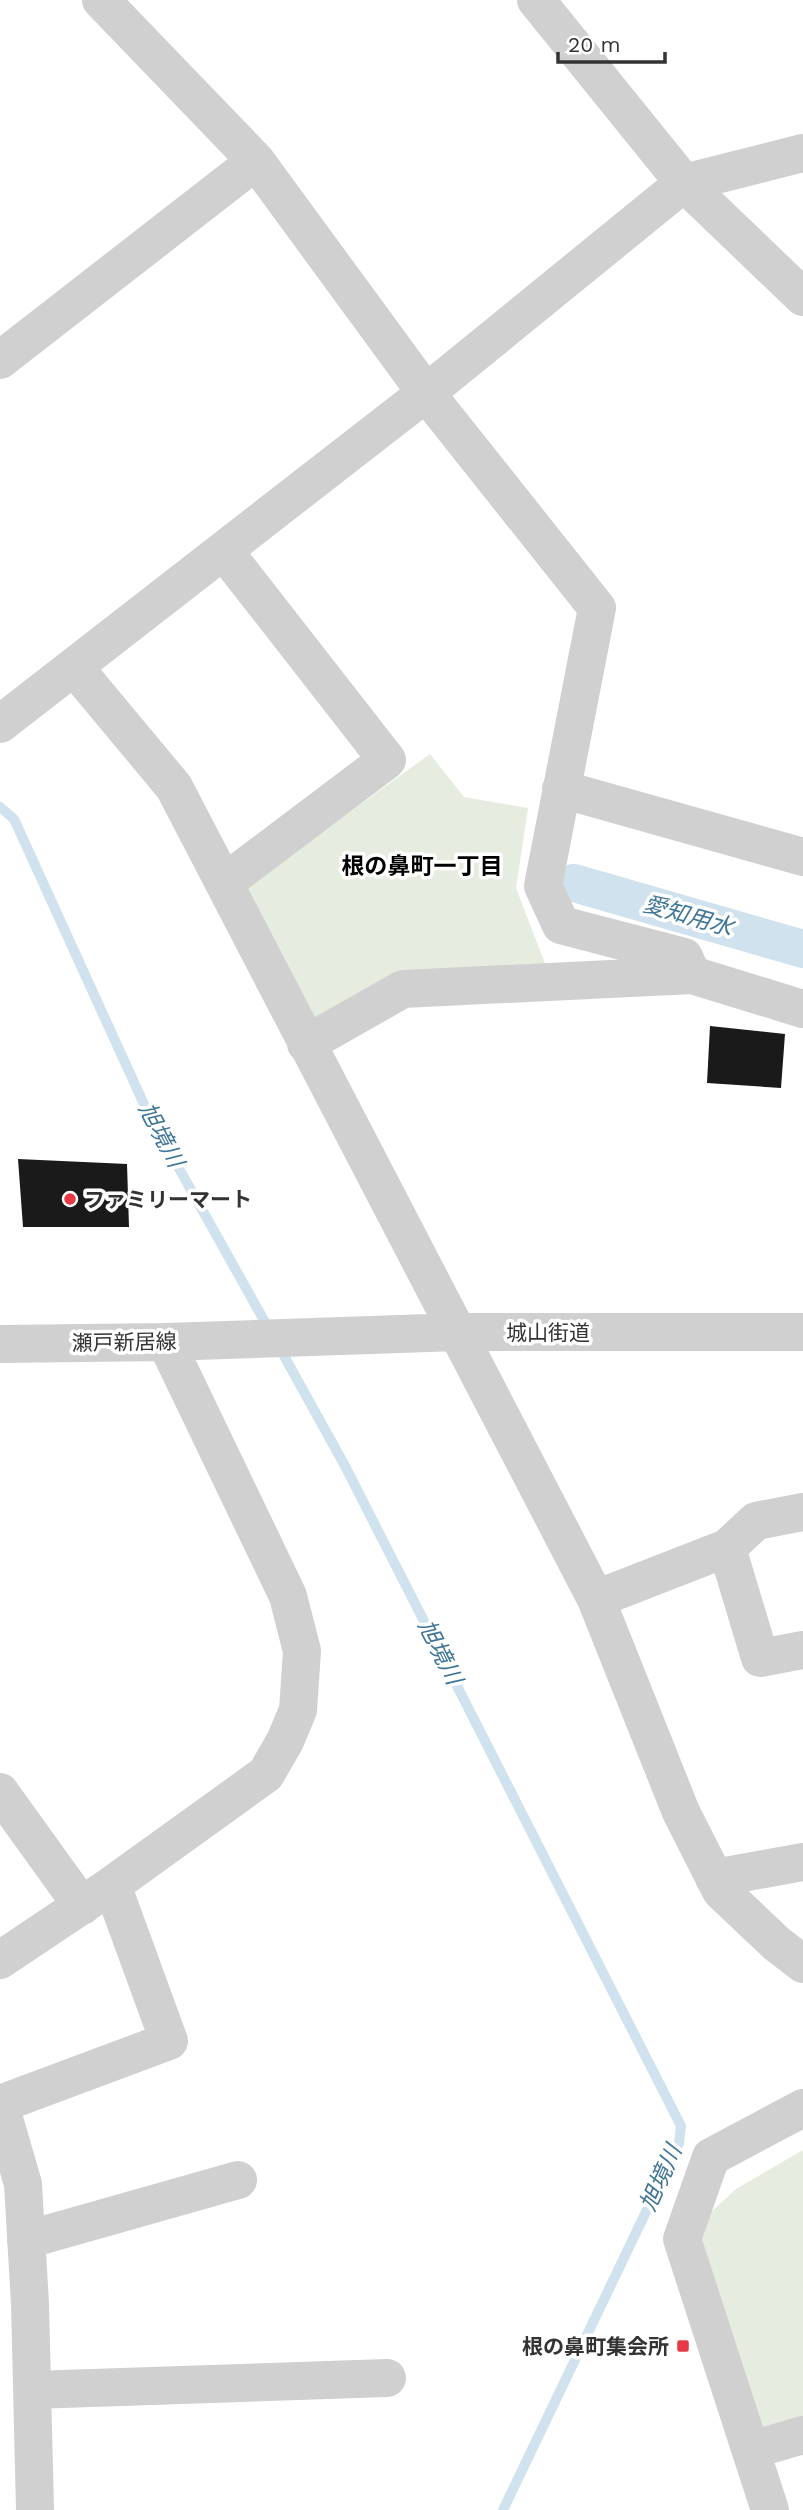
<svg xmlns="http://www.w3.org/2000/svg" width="803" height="2510" font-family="'Work Sans','Noto Sans JP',sans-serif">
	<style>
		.green { fill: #e6ecdf }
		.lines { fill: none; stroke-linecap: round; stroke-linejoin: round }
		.stream { stroke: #cfe2ee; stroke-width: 10 }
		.canal { stroke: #cfe2ee; stroke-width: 38 }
		.building { fill: #1a1a1a }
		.minor { stroke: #d0d0d0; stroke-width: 38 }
		.poi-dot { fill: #e63946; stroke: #fff; stroke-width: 2.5 }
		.labels { text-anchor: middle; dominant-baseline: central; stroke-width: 7; stroke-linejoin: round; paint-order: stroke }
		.poi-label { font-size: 21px; font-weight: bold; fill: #333; stroke: #fff; text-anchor: start }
		.street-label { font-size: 21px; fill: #333; stroke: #fff }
		.neighbourhood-label { font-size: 23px; font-weight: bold; fill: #000; stroke: #fff }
		.water-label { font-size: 23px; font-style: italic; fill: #3f7597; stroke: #fff }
	</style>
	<rect width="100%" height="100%" fill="#fff"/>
	<path class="green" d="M430,754l34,43 64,11 -12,80 30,78 -234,61 -74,-134z
		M803,2150v283l-38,13 -83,-207 54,-50z"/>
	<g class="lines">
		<path class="stream" d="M0,807l14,12 134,294 122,218
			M278,1345l67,121 336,660 -2,17 -176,367"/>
		<path class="canal" d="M574,883l229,66"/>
	</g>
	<path class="building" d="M710,1026l75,8 -4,54 -74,-5z
		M18,1159l109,5 2,63h-106z"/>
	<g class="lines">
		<path class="minor" d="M101,0l155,161 170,232 171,215 -54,278 18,39 123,32 8,18 111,34
			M536,0l148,183 119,114
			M0,360l256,-199
			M224,551l163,209 -163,123
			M74,667l100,120 422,812 85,213 40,79 56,53 26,20
			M0,724l426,-331 258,-210 119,-30
			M561,789l242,68
			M306,1044l97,-55 289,-14
			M0,1344l166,-2 292,-10h345
			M727,1548l33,110 43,-8
			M596,1599l131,-51 29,-27 47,-9
			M0,1792l82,114
			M714,1878l89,-16
			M0,1960l112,-75 154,-111 19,-33 13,-31 4,-59 -14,-55 -122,-254
			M0,2104l169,-63 -57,-156
			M0,2105l23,79 7,120 5,206
			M26,2240l212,-60
			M32,2390l355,-12
			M752,2450l51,-15
			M770,2510l-88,-271 29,-82 92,-49"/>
	</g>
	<g class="poi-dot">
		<circle cx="70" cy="1199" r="7"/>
		<rect x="676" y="2339" width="14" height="14" rx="3.5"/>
	</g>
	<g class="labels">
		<g class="poi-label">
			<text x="84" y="1199">ファミリーマート</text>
			<text x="669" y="2346" text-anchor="end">根の鼻町集会所</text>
		</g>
		<g class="street-label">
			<text x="548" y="1332">城山街道</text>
			<text transform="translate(124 1342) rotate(-1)">瀬戸新居線</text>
		</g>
		<g class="neighbourhood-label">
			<text x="422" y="866">根の鼻町一丁目</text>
		</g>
		<g class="water-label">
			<text transform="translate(688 916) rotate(16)">愛知用水</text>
			<text transform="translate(161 1135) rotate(62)">旭境川</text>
			<text transform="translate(440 1652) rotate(63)">旭境川</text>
			<text transform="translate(661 2178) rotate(-66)">旭境川</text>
		</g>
	</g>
	<path d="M558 52v10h107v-10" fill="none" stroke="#333333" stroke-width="3.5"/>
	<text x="568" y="52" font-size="21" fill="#333333" stroke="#ffffff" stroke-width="5" paint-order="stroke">20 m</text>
</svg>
